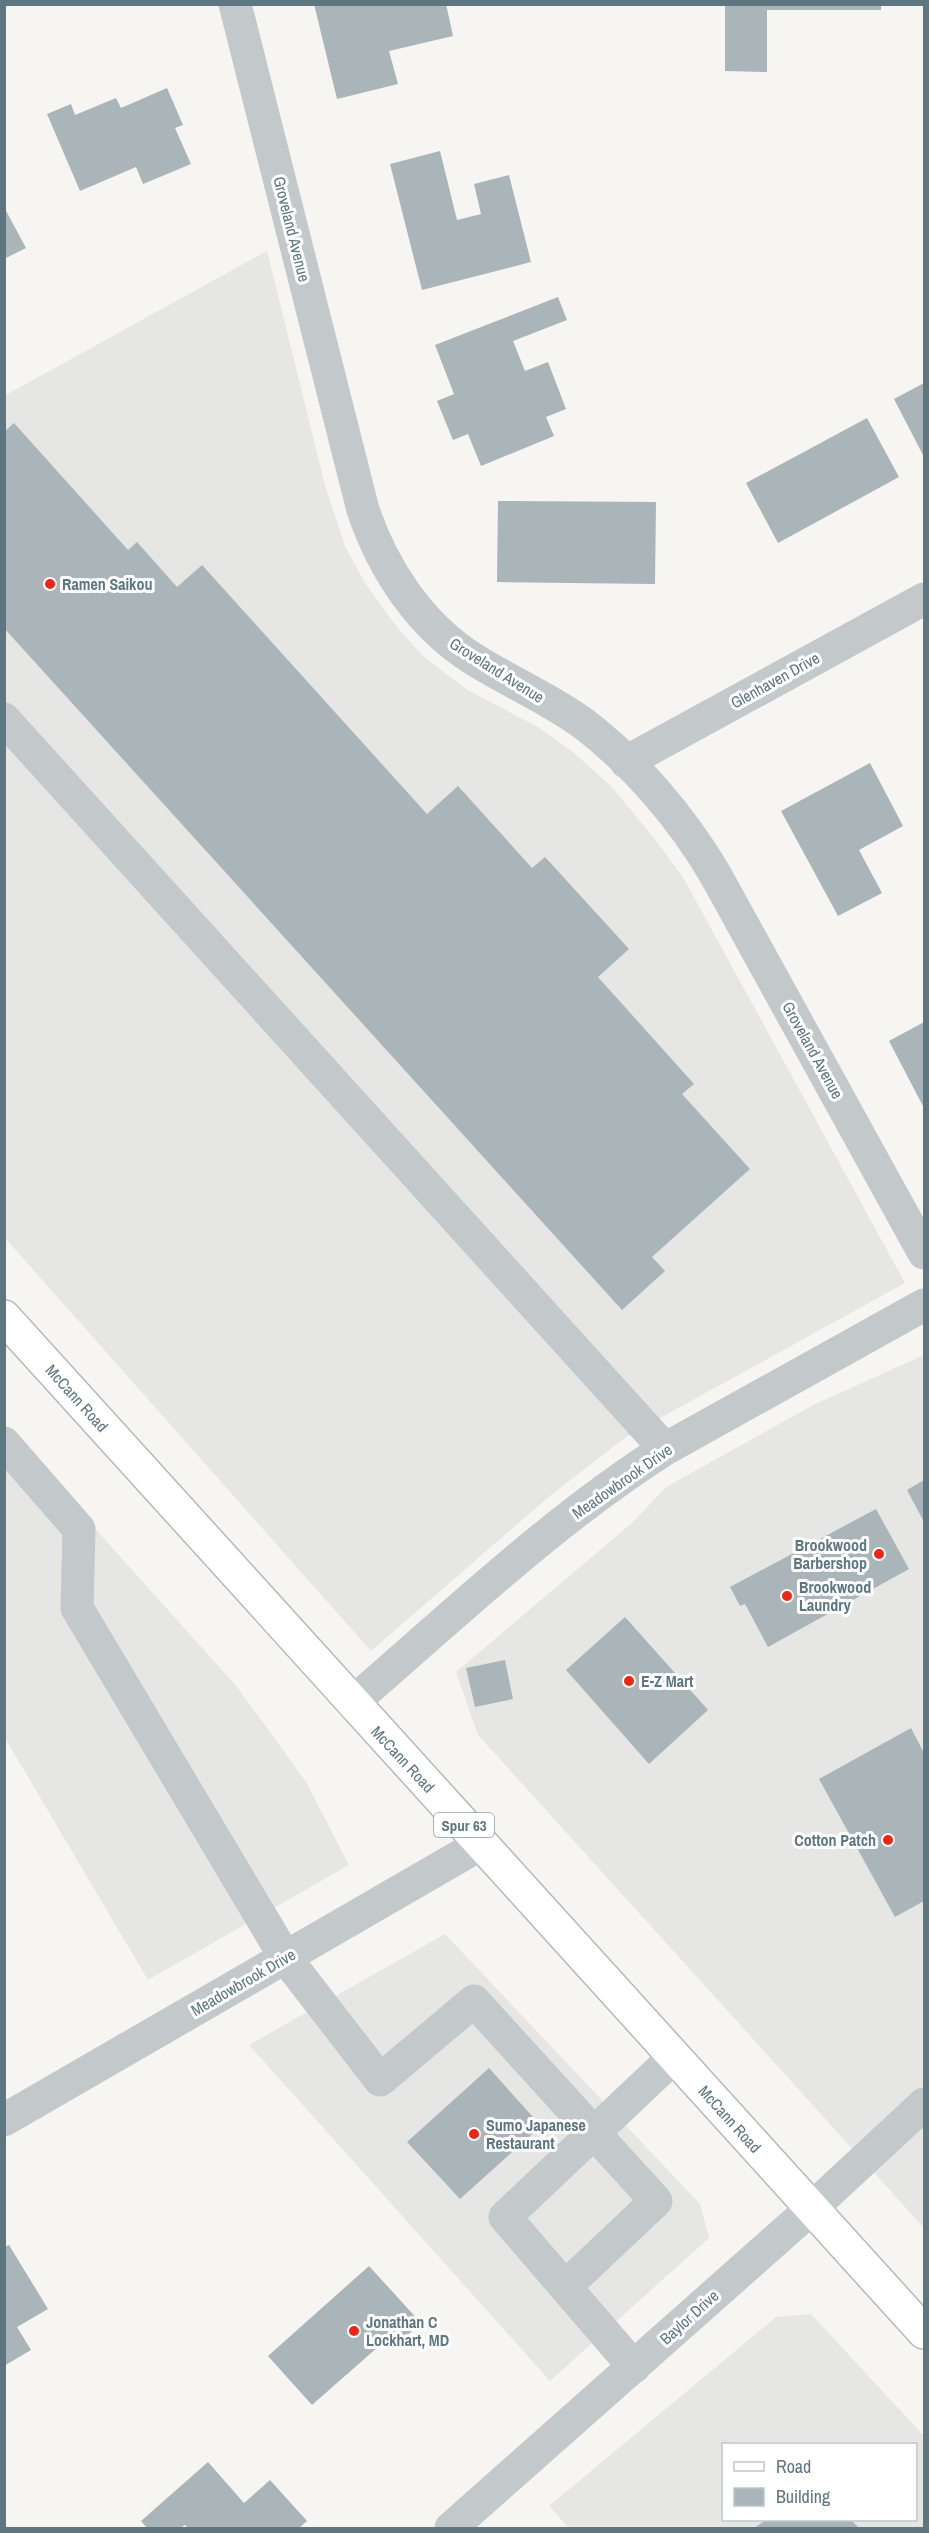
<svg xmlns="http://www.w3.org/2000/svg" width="929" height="2533" font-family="'Archivo Narrow',sans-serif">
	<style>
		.built { fill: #e6e7e5; fill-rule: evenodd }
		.building { fill: #a9b5b8 }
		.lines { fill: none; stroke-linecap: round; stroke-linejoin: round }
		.major-casing { stroke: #b3babd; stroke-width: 36 }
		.minor { stroke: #c3c8cb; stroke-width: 33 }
		.major { stroke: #fff; stroke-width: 33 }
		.poi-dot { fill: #f42413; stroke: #fff; stroke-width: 2 }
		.labels { text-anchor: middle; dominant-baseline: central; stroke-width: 6; stroke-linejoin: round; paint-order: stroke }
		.shield { fill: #fff; stroke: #8e9fa6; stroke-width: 1.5 }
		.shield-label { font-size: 15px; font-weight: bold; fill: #5e7680 }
		.street-label { font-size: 16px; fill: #5e7680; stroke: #fff }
		.poi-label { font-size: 16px; font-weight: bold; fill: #5e7680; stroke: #fff; text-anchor: start }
	</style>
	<rect width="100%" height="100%" fill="#f6f5f1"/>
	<path class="built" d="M267,251l58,234 20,61 20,37 32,44 27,30 42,32 72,38 36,26 37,33 43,52 30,41 221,404 -279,154 -75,58 -180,156 -366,-413 -1,-842z
		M924,1355v873l-446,-493 -22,-63 177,-150 33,-35 149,-83z
		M4,1427l234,261 68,94 43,83 -201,115 -143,-242z
		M445,1934l255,270 9,34 -159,143 -301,-336z
		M811,2314l113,122v92h-355l-20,-22 227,-189zM724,2444h192v76h-192z"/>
	<path class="building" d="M314,4h132l7,32 -64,15 9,33 -61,15z
		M725,4h156v6h-114v62l-42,-1z
		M167,88l16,37 -8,3 16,36 -48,20 -7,-17 -56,24 -33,-77 24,-10 4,11 41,-17 5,10z
		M440,151l17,69 24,-6 -7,-30 35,-9 22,87 -109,28 -32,-126z
		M4,207l22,41 -22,11z
		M558,297l9,23 -54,21 12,30 23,-9 18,47 -20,8 8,19 -73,30 -13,-32 -15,6 -16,-39 17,-7 -19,-49z
		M924,383v74l-30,-58z
		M867,418l32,59 -121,66 -32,-60z
		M14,423l114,127 9,-8 40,45 25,-22 225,249 31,-28 74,82 13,-11 84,92 -31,28 96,107 -12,10 68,75 -98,88 13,14 -43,39 -618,-682v-196z
		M498,501l158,1 -1,82 -158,-2z
		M870,763l33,63 -44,24 23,43 -44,23 -57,-105z
		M924,1022v86l-35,-67z
		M924,1480v42l-17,-32z
		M876,1509l33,60 -141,78 -23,-43 -5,2 -10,-19z
		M625,1617l83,93 -59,54 -83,-94z
		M505,1660l8,39 -38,8 -9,-39z
		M911,1728l13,25v148l-29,16 -76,-138z
		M489,2068l52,58 -81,73 -53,-57z
		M9,2245l39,64 -31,18 14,23 -27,16v-119z
		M369,2266l52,57 -27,24 -7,-8 -75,66 -44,-49z
		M208,2462l36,41 26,-23 37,41 -8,7h-111l-3,-3 -5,3h-33l-6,-7z
		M766,2520h85l8,8h-105z"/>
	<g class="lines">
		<defs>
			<path id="major" d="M4,1317l920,1015"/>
		</defs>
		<use href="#major" class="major-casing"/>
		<path class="minor" d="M235,4l128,506c20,59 57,116 112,150 35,22 75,39 109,64 52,40 98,94 131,150l209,379
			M4,719l661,730
			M626,762l298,-163
			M4,1443l75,86 -2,79 208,349 95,123 94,-79 182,200 -91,86
			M352,1703c101,-87 200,-182 313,-254l259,-144
			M4,2120l477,-276
			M634,2367l-129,-150 169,-160
			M451,2528l360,-319 113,-105"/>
		<use href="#major" class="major"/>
	</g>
	<g class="poi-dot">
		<circle cx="50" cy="584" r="6"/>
		<circle cx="879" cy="1554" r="6"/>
		<circle cx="787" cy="1596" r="6"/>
		<circle cx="629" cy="1681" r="6"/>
		<circle cx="888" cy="1840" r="6"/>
		<circle cx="474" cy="2134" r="6"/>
		<circle cx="354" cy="2331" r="6"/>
	</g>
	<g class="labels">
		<rect class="shield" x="434" y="1813" width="60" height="24" rx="4.5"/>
		<g class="shield-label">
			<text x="464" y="1825">Spur 63</text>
		</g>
		<g class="street-label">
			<text transform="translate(292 229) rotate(76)">Groveland Avenue</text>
			<text transform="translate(497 670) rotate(32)">Groveland Avenue</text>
			<text transform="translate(775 680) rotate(-29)">Glenhaven Drive</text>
			<text transform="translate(813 1050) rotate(61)">Groveland Avenue</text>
			<text transform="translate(77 1398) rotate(48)">McCann Road</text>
			<text transform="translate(622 1481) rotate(-35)">Meadowbrook Drive</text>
			<text transform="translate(403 1759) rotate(47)">McCann Road</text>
			<text transform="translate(243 1982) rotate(-30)">Meadowbrook Drive</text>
			<text transform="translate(730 2119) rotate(48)">McCann Road</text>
			<text transform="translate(689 2317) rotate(-42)">Baylor Drive</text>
		</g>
		<g class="poi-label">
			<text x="62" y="584">Ramen Saikou</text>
			<text x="867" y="1545" text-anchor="end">Brookwood<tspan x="867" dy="18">Barbershop</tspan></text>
			<text x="799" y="1587">Brookwood<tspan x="799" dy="18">Laundry</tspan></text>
			<text x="641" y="1681">E-Z Mart</text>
			<text x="876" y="1840" text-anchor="end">Cotton Patch</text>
			<text x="486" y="2125">Sumo Japanese<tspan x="486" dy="18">Restaurant</tspan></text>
			<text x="366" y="2322">Jonathan C<tspan x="366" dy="18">Lockhart, MD</tspan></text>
		</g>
	</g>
	<rect width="929" height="2533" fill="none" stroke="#5e7680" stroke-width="12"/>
	<rect x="722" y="2443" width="195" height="78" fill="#ffffff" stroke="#bfc8cc" stroke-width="1.5"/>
	<rect x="734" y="2462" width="30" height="9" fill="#ffffff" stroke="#bfc8cc" stroke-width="1.5"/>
	<text x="776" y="2473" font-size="18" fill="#5e7680">Road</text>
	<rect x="734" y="2488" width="30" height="18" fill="#a9b5b8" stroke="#bfc8cc" stroke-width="1.5"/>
	<text x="776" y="2503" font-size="18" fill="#5e7680">Building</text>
</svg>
